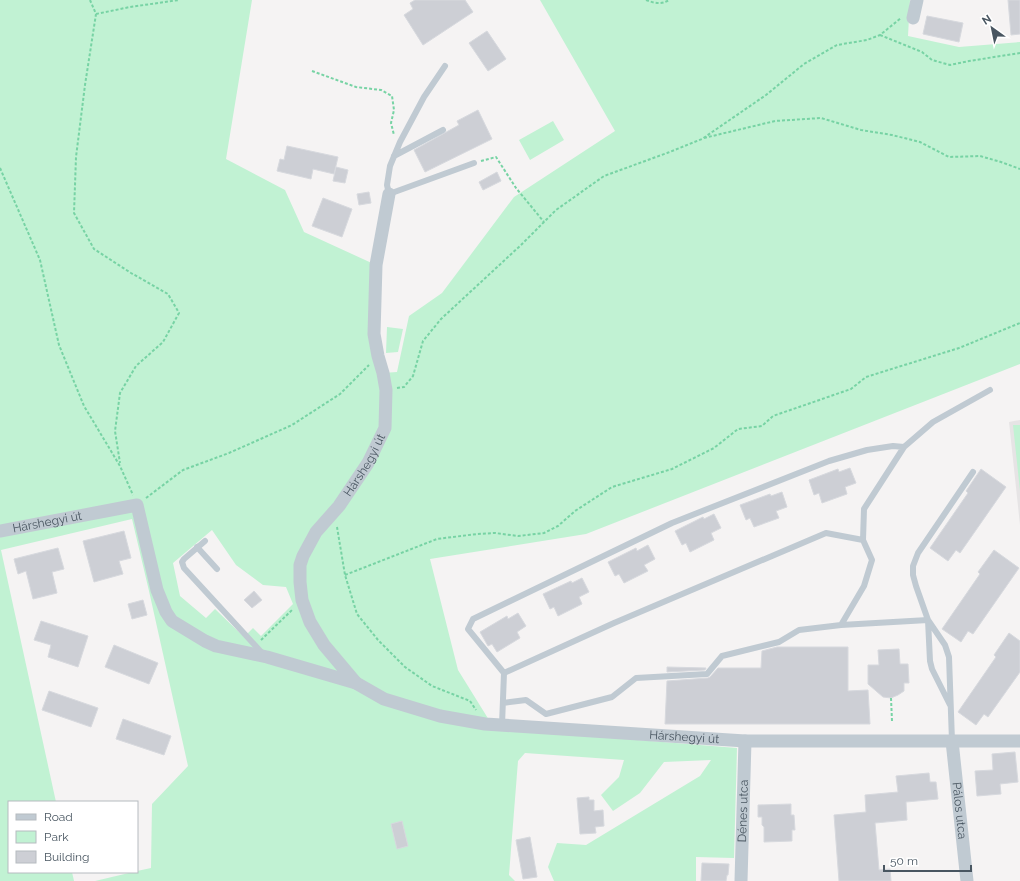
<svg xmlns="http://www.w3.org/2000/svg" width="1020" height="881" font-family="Raleway,sans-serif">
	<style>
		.education { fill: #e6e4e5 }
		.green { fill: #c1f2d3; fill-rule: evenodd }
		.building { fill: #cdcfd5; stroke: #d7d9de }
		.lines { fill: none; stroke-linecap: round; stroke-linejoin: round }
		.path { stroke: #77d3a4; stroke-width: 2; stroke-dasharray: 3 2; stroke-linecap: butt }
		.service { stroke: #c0cad2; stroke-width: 6 }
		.minor { stroke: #c0cad2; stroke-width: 13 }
		.labels { text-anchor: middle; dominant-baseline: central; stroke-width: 4; stroke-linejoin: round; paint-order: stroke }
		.street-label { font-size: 12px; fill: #495661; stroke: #fff }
	</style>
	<rect width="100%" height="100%" fill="#f5f3f3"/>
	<path class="education" d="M1020,420v105l-11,-103z"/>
	<path class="green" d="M0,0h252l-26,159 59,31 19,42 72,33 -2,69 9,39 14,-1 12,-56 33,-23 72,-96 101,-66 -75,-131h370l-2,36 51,11 61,-5v322l-434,170 -156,25 28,111 31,50 1,8 247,20 -3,110 -38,-1v24h-142l-6,-14 9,-24 29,2 114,-69 11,-16 -47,2 -24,31 -27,18 -12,-16 18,-18 5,-17 -99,-7 -7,8 -9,114 6,6h-420l38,-9h4v-1l14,-3 1,-64 36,-38 -39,-175 -17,-72 -131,31 55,252h-47v70h63l2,9h-74zM212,530l24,35 27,20 23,2 7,17 -32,32 -8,-8 -9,9 -29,-28 -9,9 -26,-22 -7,-33z
		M553,121l11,19 -34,20 -11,-20z
		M387,327l16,2 -5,23 -12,1z
		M1013,425h7v66z"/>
	<path class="building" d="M415,0h50l8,12 -50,33 -19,-30 9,-6 -3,-6z
		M1008,0h12v34l-9,1z
		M927,16l36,7 -4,19 -36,-8z
		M487,31l19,28 -18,12 -19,-28z
		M478,110l14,29 -67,33 -11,-22 45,-25 -2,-4z
		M287,146l51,11 -4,17 -21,-5 -2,10 -34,-8 3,-12 4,1z
		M336,167l12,3 -3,13 -12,-2z
		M497,172l4,9 -18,9 -4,-8z
		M369,192l2,11 -12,2 -2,-11z
		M323,198l29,11 -10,28 -30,-11z
		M850,468l6,15 -11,4 2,7 -25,9 -3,-10 -5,2 -5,-15 29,-11 1,3z
		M981,469l25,18 -46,66 -4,-3 -8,11 -18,-13 38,-55 -2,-2z
		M782,492l5,15 -11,4 3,7 -25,9 -4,-9 -4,2 -6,-15 30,-11 1,2z
		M714,514l7,14 -10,5 3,7 -24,12 -4,-9 -4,2 -7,-14 28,-14 1,2z
		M124,531l7,27 -12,3 4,13 -29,8 -11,-41z
		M648,545l7,14 -11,6 4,6 -24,12 -5,-9 -4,2 -7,-14 28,-14 1,3z
		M58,548l6,21 -12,3 5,21 -24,6 -7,-28 -8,3 -4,-15z
		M994,550l25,18 -46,66 -5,-3 -7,11 -19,-13 38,-55 -2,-2z
		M582,578l7,14 -10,5 3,7 -24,12 -4,-9 -4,2 -7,-15 28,-13 1,2z
		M254,591l8,9 -10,8 -8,-8z
		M143,600l4,15 -15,4 -4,-15z
		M518,613l8,13 -9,6 3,6 -23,14 -5,-8 -4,2 -8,-14 27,-16 1,3z
		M41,621l47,15 -10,31 -30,-10 3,-12 -17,-5z
		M1009,633l11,8v31l-32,45 -4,-3 -8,11 -18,-13 38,-55 -2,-2z
		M114,645l44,18 -9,21 -44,-17z
		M777,647h71v44l20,-1 2,34h-205l2,-43 41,-3 2,-1 8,-9h43l1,-17z
		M899,649l1,15h8l1,19h-5v8l-6,4 -7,3 -8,-1 -15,-13v-19h11l-1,-15z
		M667,667l39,1 -1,2 -38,2z
		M49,691l49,17 -7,19 -49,-17z
		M123,719l48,17 -7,19 -48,-16z
		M1015,752l3,30 -18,2 1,10 -24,2 -2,-25 18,-1 -1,-16z
		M929,773l1,9h6l2,17 -32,3 1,18 -32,3 4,47 11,-1 1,12h-52l-5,-66 32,-3 -1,-17 33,-3 -2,-16z
		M589,797v3h5v11l9,-1 1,16 -9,1 1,6 -16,1 -3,-36z
		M791,804v11h3l1,15h-3v11l-28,1v-15l-2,-2v-8h-4v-12z
		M402,821l6,25 -11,3 -6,-25z
		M530,837l7,40 -14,2 -7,-39z
		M702,863l27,1 -1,11h-1l-1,6h-25z"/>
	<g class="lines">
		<path class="path" d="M90,0l6,14 -11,71 -9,72 -2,56 20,36 37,24 37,21 11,19 -16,29 -27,24 -16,27 -5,38 5,32
			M646,0c8,3 15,5 23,0
			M96,14l34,-7 49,-7
			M880,35l42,17 10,8 18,5 19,-4 51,-8
			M312,71l44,16 25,3 11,6 2,14 -3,13 3,12
			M704,138l71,-17 46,-3 40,12 31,5 28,7 29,15 31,-1 21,6 19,7
			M481,161l15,-4 20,31 28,34
			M0,168l40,92 19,85 25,61 36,60 13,29
			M397,388l7,-1 9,-11 10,-35 18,-22 80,-74 35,-35 48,-34 63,-23 35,-14 64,-44 38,-31 33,-19 30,-5 13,-5 21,-17
			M146,498l37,-28 46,-17 63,-28 48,-31 29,-29
			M337,527l8,48 12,39 21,26 27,27 27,19 38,15 6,9
			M345,575l92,-36 40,-5 18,-1 23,3 26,-3 14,-7 17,-15 37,-24 60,-18 42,-21 24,-19 24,-3 11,-10 78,-27 15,-12 93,-29 61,-25
			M261,640l31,-30
			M891,698l1,23"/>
		<path class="service" d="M445,66l-21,31 -24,45 -10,24 -3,19 2,9 85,-31
			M394,156l49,-26
			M863,540l1,-31 40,-62 29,-25 57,-32
			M205,541l-21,18 -2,3 2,6 79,86
			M197,547l20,22
			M841,625l87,-5 2,41 2,8 18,36
			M503,703l23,-3 20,14 66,-17 24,-19 71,-4 15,-18 57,-14 20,-12 42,-5 23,-39 8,-26 -9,-20 -37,-7 -212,90 -110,50
			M502,725l2,-52 -36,-44 5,-10 199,-96 157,-62 38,-11 26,-4 11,1
			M952,741l-3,-84 -4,-12 -17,-25 -12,-34 -3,-11v-9l5,-13 55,-81"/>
		<g class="minor">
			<path d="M913,18l4,-18"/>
			<path id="s1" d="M0,531l137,-26 20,85 9,22 6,9 33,20 11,5 51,11 89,26 28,16 56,17 45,8 260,17h275"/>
			<path id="s2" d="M356,683l-32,-38 -14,-23 -8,-22 -2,-18v-17l3,-9 13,-24 23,-26 29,-43 17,-35 1,-38 -3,-17 -5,-17 -4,-22 2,-69 13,-71"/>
			<path id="s3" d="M952,741l15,140"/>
			<path id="s4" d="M741,881l4,-140"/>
		</g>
	</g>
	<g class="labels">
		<g class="street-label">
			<text stroke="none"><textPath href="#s2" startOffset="255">Hárshegyi út</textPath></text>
			<text stroke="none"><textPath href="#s1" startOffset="48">Hárshegyi út</textPath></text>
			<text stroke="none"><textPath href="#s1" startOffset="793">Hárshegyi út</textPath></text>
			<text stroke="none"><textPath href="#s4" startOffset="70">Dénes utca</textPath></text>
			<text stroke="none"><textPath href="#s3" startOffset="70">Pálos utca</textPath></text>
		</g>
	</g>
	<rect x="8" y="801" width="130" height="72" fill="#ffffff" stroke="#b6bbc0"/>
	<rect x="16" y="814" width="20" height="6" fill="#c0cad2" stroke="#b6bbc0"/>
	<text x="44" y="821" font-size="12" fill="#495661">Road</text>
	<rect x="16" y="831" width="20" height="12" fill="#c1f2d3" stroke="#b6bbc0"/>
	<text x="44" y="841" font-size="12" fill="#495661">Park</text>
	<rect x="16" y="851" width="20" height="12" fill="#cdcfd5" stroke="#b6bbc0"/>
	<text x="44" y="861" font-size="12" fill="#495661">Building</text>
	<g transform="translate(992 28) rotate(327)" stroke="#ffffff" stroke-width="3" paint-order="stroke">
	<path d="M0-3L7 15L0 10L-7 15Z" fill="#495661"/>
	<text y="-6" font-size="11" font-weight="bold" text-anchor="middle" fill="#495661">N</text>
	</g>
	<path d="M884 865v6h87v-6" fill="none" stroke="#495661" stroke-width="2"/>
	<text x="890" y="865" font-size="12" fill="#495661" stroke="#ffffff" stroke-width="3" paint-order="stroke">50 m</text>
</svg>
